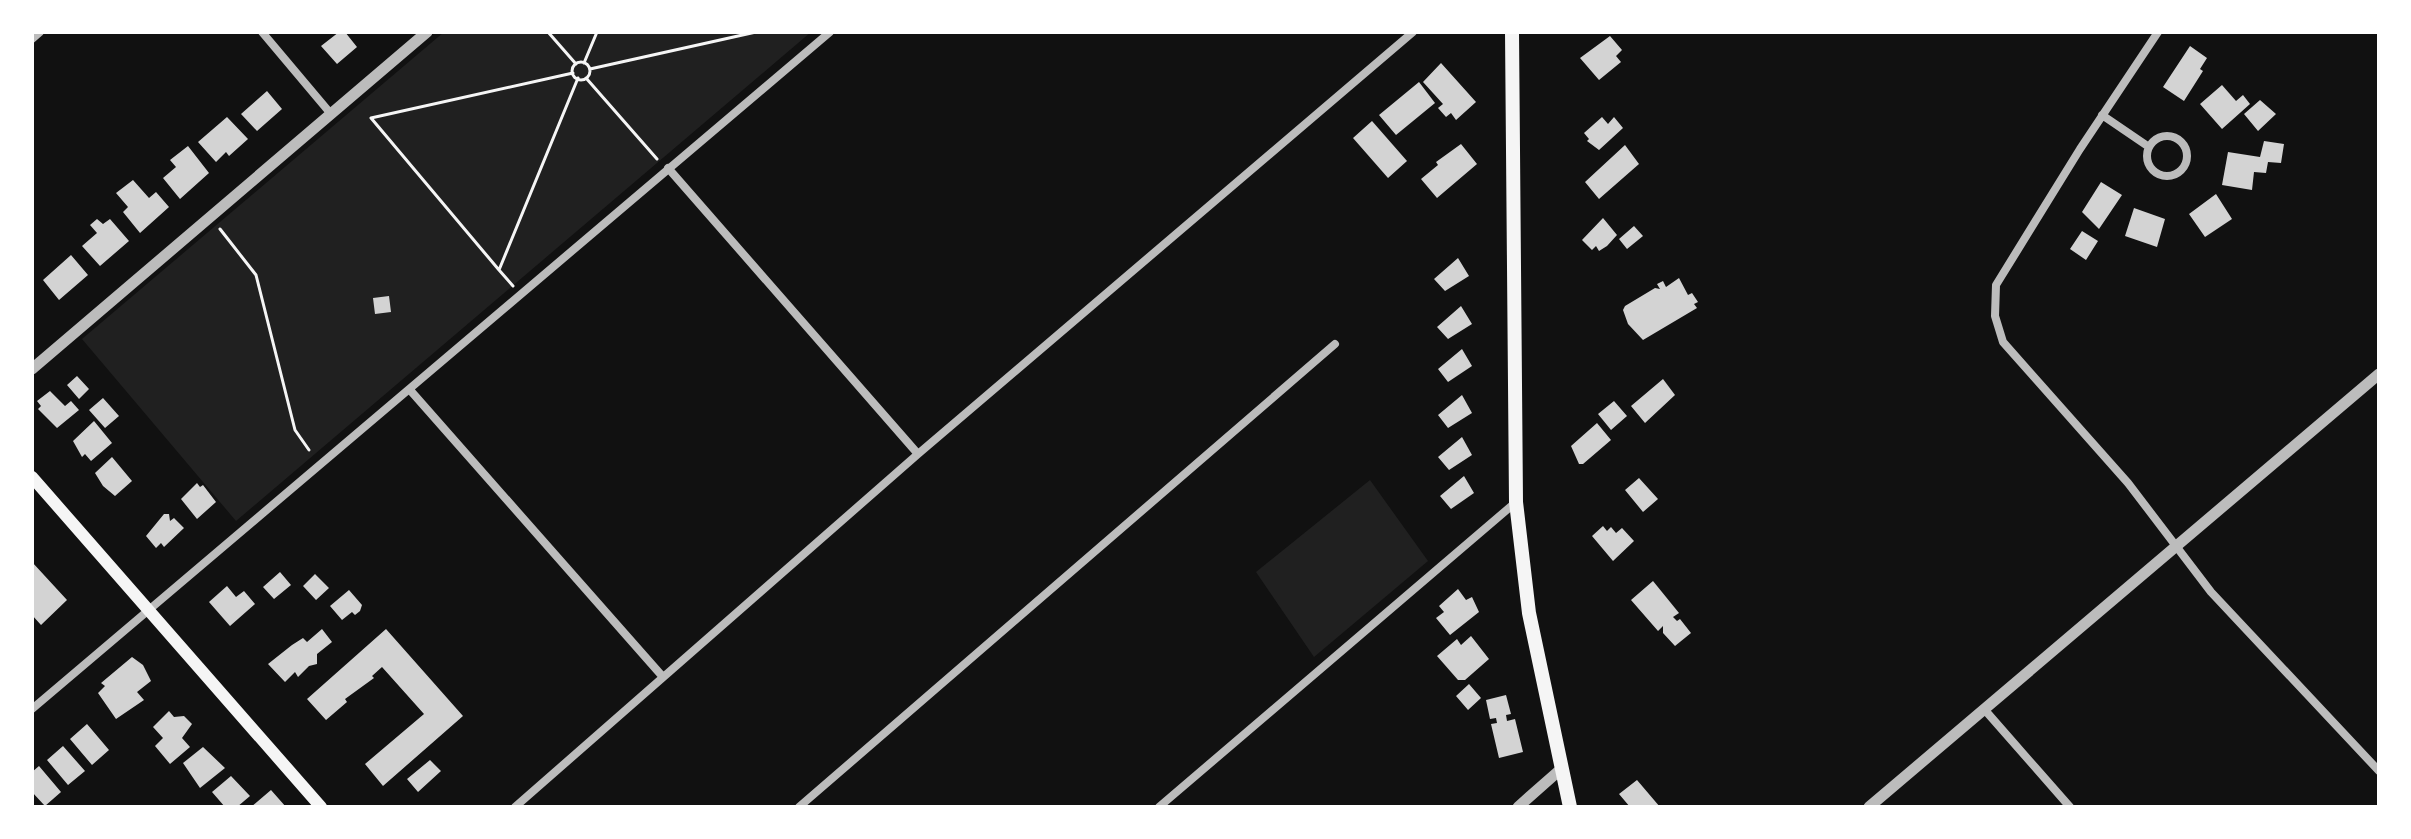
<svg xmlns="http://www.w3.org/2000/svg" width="2411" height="839" font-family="'Source Sans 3',sans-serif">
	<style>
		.green { fill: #202020 }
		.building { fill: #d3d3d3 }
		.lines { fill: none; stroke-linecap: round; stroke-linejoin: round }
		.path { stroke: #f5f5f5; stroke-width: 3 }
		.minor { stroke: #bcbcbc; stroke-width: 8 }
		.tertiary { stroke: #bcbcbc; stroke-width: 11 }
		.secondary { stroke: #f5f5f5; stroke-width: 12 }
		.primary { stroke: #f5f5f5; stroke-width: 14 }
	</style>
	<rect width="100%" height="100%" fill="#111"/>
	<path class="green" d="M444,32h367l-575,489 -154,-182z
		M1370,480l58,81 -114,96 -58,-85z"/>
	<path class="building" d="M339,32h6l12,15 -20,17 -16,-18z
		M1610,36l12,14 -6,6 5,6 -22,18 -19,-22z
		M2190,46l17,12 -7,11 3,2 -19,30 -21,-14z
		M1441,63l35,39 -20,18 -5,-7 -5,4 -8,-9 5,-4 -20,-22z
		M1419,82l16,21 -39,32 -17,-20z
		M2222,85l14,16 7,-6 7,9 -28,25 -22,-25z
		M267,91l15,18 -25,22 -16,-17z
		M2260,100l16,14 -18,17 -14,-17z
		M227,117l21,22 -19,17 -3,-4 -10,10 -18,-20z
		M1602,117l6,7 6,-7 9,11 -24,22 -12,-9 2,-2 -5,-6z
		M1372,121l35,40 -19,17 -35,-40z
		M2264,141l20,3 -3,19 -13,-1 -2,11 -12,-1 -2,18 -30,-5 6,-33 32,5z
		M1461,144l16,20 -40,34 -16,-19 17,-14 -2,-3z
		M1625,145l14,19 -40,35 -14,-17z
		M188,146l21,27 -29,26 -17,-21 13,-11 -6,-7z
		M133,180l16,18 7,-6 13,15 -29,26 -17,-21 5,-5 -12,-14z
		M2101,182l21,13 -23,34 -17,-17z
		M2216,194l16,25 -27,18 -16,-23z
		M2134,208l31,11 -8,28 -32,-11z
		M1603,218l14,17 -10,11 -8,5 -3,-5 -4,4 -10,-10z
		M97,219l6,5 7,-5 19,22 -29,25 -18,-20 15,-13 -7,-8z
		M1634,226l9,10 -16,13 -8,-10z
		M2082,231l16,10 -12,19 -16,-11z
		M71,255l17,20 -29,25 -16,-20z
		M1458,258l11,18 -24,15 -11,-12z
		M1679,278l9,17 4,-2 6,9 -4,2 3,4 -54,32 -15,-16 -5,-14 2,-4 30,-18 5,1 -3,-5 6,-3 3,6z
		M389,296l2,16 -16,2 -2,-16z
		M1461,306l11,18 -24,15 -11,-12z
		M1462,349l10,17 -24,16 -10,-13z
		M77,376l12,13 -10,10 -12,-14z
		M1663,379l12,16 -30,28 -14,-17z
		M50,391l15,15 6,-5 8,9 -22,18 -19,-19 3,-3 -4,-5z
		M1462,395l10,18 -24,15 -10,-13z
		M103,398l16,18 -14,12 -16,-18z
		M1614,401l13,15 -16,14 -13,-16z
		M94,421l18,22 -21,18 -6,-7 -3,3 -9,-16z
		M1597,423l14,17 -28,24h-4l-8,-18z
		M1462,437l10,18 -23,15 -11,-13z
		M112,457l20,24 -17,15 -12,-10 -8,-13z
		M1464,476l10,17 -23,16 -11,-13z
		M1639,478l19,21 -15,13 -18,-22z
		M197,483l3,4 3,-2 13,17 -19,17 -16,-20z
		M164,514h5l1,7 4,-3 10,10 -20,19 -3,-4 -5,5 -10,-12z
		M1603,526l4,5 4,-4 5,6 6,-5 12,13 -21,20 -21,-25z
		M32,562l35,38 -26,25 -9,-10z
		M280,572l11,13 -17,14 -11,-12z
		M315,574l14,14 -13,12 -13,-14z
		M1653,581l26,32 -6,4 4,4 3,-2 11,14 -16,13 -12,-13v-7l-5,5 -27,-31z
		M227,586l9,11 8,-6 11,13 -25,22 -21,-24z
		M1458,589l8,11 6,-3 7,15 -29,23 -14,-17 8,-6 -5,-6z
		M349,590l13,15 -2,6 -5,4 -3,-3 -10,8 -12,-14z
		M322,629l10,13 -15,12v10l-8,2 -11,11 -3,-5 -10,10 -17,-18 24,-19 11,-7 4,4z
		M386,629l77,87 -80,70 -18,-22 59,-50 -42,-47 -10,9 2,2 -29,21 2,3 -21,18 -19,-21z
		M1471,636l18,23 -24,21h-7l-21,-24 20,-17 4,6z
		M132,657l11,8 8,16 -14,11 7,8 -28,19 -18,-26 7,-7 -4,-3z
		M1469,684l12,14 -13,12 -12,-14z
		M1506,695l5,19 -5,1 1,6 8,-2 8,33 -24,6 -8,-34 6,-1 -1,-5 -6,1 -4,-19z
		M169,711l5,6 10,-1 8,8 -10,14 8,9 -20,17 -15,-18 8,-8 -10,-11z
		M87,724l22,26 -17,15 -22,-26z
		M63,746l22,25 -17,14 -21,-25z
		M203,747l22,21 -25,20 -17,-25z
		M430,760l11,11 -23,21 -11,-13z
		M39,766l22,26 -16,14 -13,-14v-20z
		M231,776l19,20 -13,11h-12l-13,-15z
		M1637,780l23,27h-30l-11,-13z
		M271,790l15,17h-35z"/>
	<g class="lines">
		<path class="path" d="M548,32l28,32
			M572 71a9 9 0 1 1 18 0a9 9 0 1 1-18 0Z
			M584,63l13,-31
			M590,69l166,-37
			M586,78l71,81
			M220,229l36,46 39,155 14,20
			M499,270l-128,-152 202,-45
			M513,286l-14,-16 79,-192"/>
		<path class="minor" d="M262,32l69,82
			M2158,32l-78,117 -84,136 -1,31 8,26 125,141 83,109 168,179
			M32,39l8,-7
			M2102,115l47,32
			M2147 156a20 20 0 1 1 40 0a20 20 0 1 1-40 0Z
			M668,168l250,286
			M410,390l253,287
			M32,709l798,-677
			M1984,709l86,98
			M515,807l403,-353 495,-422
			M799,807l536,-463
			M1159,807l357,-305"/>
		<path class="tertiary" d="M32,369l395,-337
			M1518,807l43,-38
			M1869,807l510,-433"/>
		<path class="secondary" d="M32,477l289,330"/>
		<path class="primary" d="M1512,32l4,470 13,111 41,194"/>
	</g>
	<rect width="2411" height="839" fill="none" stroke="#ffffff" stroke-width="68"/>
</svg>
